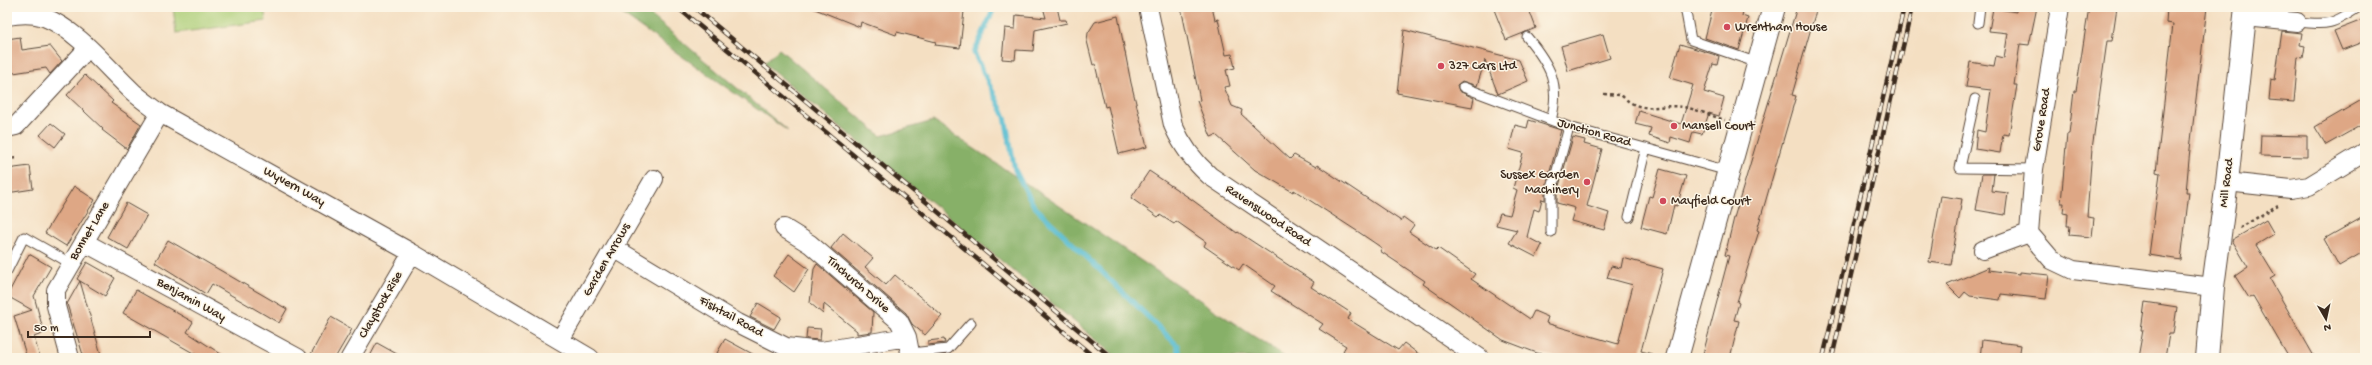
<svg xmlns="http://www.w3.org/2000/svg" width="2372" height="365" font-family="'Gochi Hand',sans-serif">
	<style>
		.green { fill: #aacd76; stroke: #727c4a }
		.forest { fill: #87b067; stroke: #616d42 }
		.lines { fill: none; stroke-linecap: round; stroke-linejoin: round }
		.stream { stroke: #54bcd1; stroke-width: 5 }
		.building { fill: #dea785 }
		.lane-casing { stroke: #574537; stroke-width: 11 }
		.street-casing { stroke: #574537; stroke-width: 20 }
		.secondary-casing { stroke: #574537; stroke-width: 24 }
		.path { stroke: #574537; stroke-width: 2.5; stroke-dasharray: 3 3; stroke-linecap: butt }
		.lane { stroke: #fff; stroke-width: 9 }
		.street { stroke: #fff; stroke-width: 18 }
		.secondary { stroke: #fff; stroke-width: 22 }
		.rail-casing { stroke: #3b2a1e; stroke-width: 4.5 }
		.rail { stroke: #fcf5e5; stroke-width: 3; stroke-dasharray: 9; stroke-linecap: butt }
		.poi-dot { fill: #d1495b; stroke: #fcf5e5; stroke-width: 1.5 }
		.labels { text-anchor: middle; dominant-baseline: central; stroke-width: 3; stroke-linejoin: round; paint-order: stroke }
		.poi-label { font-size: 13px; fill: #3b2a1e; stroke: #fcf5e5; text-anchor: start }
		.street-label { font-size: 13px; fill: #3b2a1e; stroke: #fcf5e5 }
	</style>
	<rect width="100%" height="100%" fill="#fcf5e5"/>
	<filter id="ink" filterUnits="userSpaceOnUse"><feTurbulence type="fractalNoise" baseFrequency=".025" numOctaves="2"/><feDisplacementMap in="SourceGraphic" scale="8" xChannelSelector="R" yChannelSelector="G"/><feConvolveMatrix kernelMatrix="1 2 1 2 8 2 1 2 1" color-interpolation-filters="sRGB"/></filter>
	<filter id="wash" filterUnits="userSpaceOnUse"><feTurbulence type="fractalNoise" baseFrequency=".012" numOctaves="4" result="noise"/><feDisplacementMap in="SourceGraphic" scale="16" xChannelSelector="R" yChannelSelector="G"/><feGaussianBlur stdDeviation="0.9" result="paint"/><feColorMatrix in="noise" values="0 0 0 0 0 0 0 0 0 0 0 0 0 0 0 0 0 1.4 0 .05"/><feComposite in="paint" operator="in"/></filter>
	<g filter="url(#wash)">
		<rect width="100%" height="100%" fill="#f4dfc2"/>
		<path class="green" d="M173,7h91l2,14 -90,12z"/>
		<path class="forest" d="M612,7h29l147,124z
			M779,49l102,87 52,-15 353,237h-168l-354,-295z"/>
		<g class="lines">
			<path class="stream" d="M993,7l-1,6 -18,40 31,64 10,53 19,36 143,139 3,13"/>
		</g>
		<g id="blocks">
			<path class="building" d="M810,7h141v3l13,1 -4,37 -25,-3 1,-3 -39,-10 -1,3 -35,-13 -1,5z
				M1043,7h14l3,13h6l1,3 -32,7 -2,21 -17,-1 -1,10 -13,-1 3,-31 10,1 1,-14 30,3z
				M1181,7h31l3,13 3,-1 8,36 6,-1 3,14 -9,2 4,16 -6,1 8,19 10,4 -1,4 49,45 4,-4 22,12 1,-2 84,56 2,-4 11,8 -5,7 27,18 2,-2 37,26 -4,5 59,40 4,-8 14,6 -2,6 72,21 15,-59 -26,-7 4,-12 10,2 2,-10 40,11 -22,82 11,3v4h-90l-25,-5 -34,-13 -80,-56 2,-3 -45,-30 2,-3 -22,-15 -66,-43 -1,2 -38,-22 -39,-35 -5,2 -14,-36 3,-1z
				M1493,7h35l8,21 -30,12z
				M1713,7h31l-2,9 6,2 -9,32 -34,-12z
				M1797,7h20l-25,88 4,1 -31,107 -8,27 2,1 -22,71 2,1 -5,17 5,1 -9,37h-28l27,-102 -4,-1 9,-37z
				M2016,7h21l-8,38 -9,-1 -6,41h3l-8,50 -6,-1 -3,19 -25,-4 2,-19 8,2 6,-42 -25,-3 4,-25 24,4 2,-10 8,2 4,-25 -19,-2 4,-23 23,4z
				M2089,7h28l-5,34h-5l-15,108 -5,68 7,1 -2,19 -23,-2 1,-9h-3l1,-12 -5,-1 1,-10h-3l6,-69h2l5,-43h2z
				M2167,7h40l-17,142 -4,43h3l-8,68 -32,-5 11,-82 -4,-1 17,-148 -7,-1z
				M1118,16l13,67 16,64 -28,7 -11,-48 -3,1 -10,-43 -2,1 -6,-24 1,-8 7,-11z
				M2365,19v22l-23,9 -8,-19z
				M1404,30l115,30 9,21 -30,13 -13,-34 -8,26 -15,-5 -5,4 2,6 15,7 -2,9 -75,-14z
				M2282,31l20,2 -2,12 5,1 -2,12 -5,-1 -4,45 -25,-2 2,-21 4,1z
				M1603,34l7,24 -42,13 -7,-25z
				M20,37l2,13 28,-4 12,15 -12,13 -4,-6 -39,6v-35z
				M1680,44l39,12 -2,9 -4,-1 -9,28 20,6 -5,18 -10,-3 -7,21 -9,-2 -3,11 -19,-6 -1,6 -21,-7 2,-8 -16,-4 4,-13 42,13 12,-39 -23,-7z
				M85,75l28,26 -2,2 30,21 -14,25 -25,-19 1,-1 -36,-34z
				M2365,98v25l-39,22 -11,-18z
				M1529,120l32,10 -16,60v10l-3,-1 -3,12 -5,-2 -7,28 15,8 -6,12 -27,-14 8,-13 -21,-5 4,-12 10,2 7,-25 -4,-2 10,-35 -14,-4 6,-24 12,3z
				M51,123l14,11 -10,13 -15,-12z
				M2261,135l46,1v21l-47,-1z
				M1573,137l12,3 -1,4 18,5 -15,57 22,7 -5,17 -33,-9 4,-13 -18,-5v-10z
				M30,166l3,23 -26,4v-24z
				M1660,169l26,7 -9,30 -3,-1 -7,29 -26,-7 8,-31 3,1z
				M1149,171l42,28 46,34 1,-1 76,50 -3,5 40,26 -3,6 50,31 6,-7 20,15h-69l-12,-7 3,-5 -27,-17 4,-5 -52,-33 4,-5 -32,-22 -4,6 -35,-24 2,-4 -30,-21 -2,3 -14,-9 -2,2 -27,-19z
				M1982,174h12l-2,17 16,2 -3,22 -29,-5z
				M74,186l21,14 -29,46 -21,-13z
				M1941,196l21,3 -11,66 -22,-3z
				M126,203l21,12 -19,34 -21,-12z
				M2365,216v35l-26,15 -15,-27z
				M2266,220l8,14 -18,11 19,31 -5,3 45,79h-26l-36,-62 -4,2 -14,-22 13,-9 -16,-27z
				M843,233l30,25 -8,9 21,18 9,-10 47,41 -17,19 -13,-11 -6,-11 -75,-65z
				M168,240l119,69 -8,14 -67,-39 -6,10 -51,-32z
				M29,254l22,13 -17,29 10,37 -10,4 6,21h-13l-13,-42 18,-6 -25,-14z
				M789,254l20,15 -15,23 -21,-16z
				M87,262l28,16 -10,18 -25,-15 22,77h-18l-17,-54 13,-23 -3,-2z
				M817,264l56,48 -1,20 -15,2v-3l-33,-27 -1,10 -13,-11 4,-34z
				M1989,267l-1,3 32,4v-2l29,3 -3,24 -45,-5 -1,6 -30,-4 -5,-4 -5,6 -13,-13z
				M136,290l57,32 -6,10 40,26h-25l-79,-45z
				M2145,302l32,5 -4,27h-4l-4,24h-27l5,-28h-2z
				M758,303l23,14 -7,12 -24,-12z
				M331,317l21,12 -17,29h-17l-7,-4z
				M807,328l14,1 -1,11 -14,-1z
				M725,339l35,19h-35l-8,-5z
				M944,339l1,4 -17,2v-4z
				M1982,340l39,5 -2,13h-39z
				M377,343l27,15h-35z
				M946,355l1,3h-17v-1z"/>
		</g>
	</g>
	<g filter="url(#ink)">
		<use href="#blocks" fill-opacity="0" stroke="#574537" stroke-width="1"/>
		<g class="lines">
			<defs>
				<path id="lane" d="M1685,7l6,33 67,23
					M2297,22c32,3 35,3 62,-15
					M1978,23l2,-16
					M1527,37c23,28 34,47 24,83
					M1463,87l106,40 159,44
					M1975,99l-15,69 74,1
					M1629,217l17,-69
					M1551,232v-40l18,-65
					M7,271l17,-34 46,26
					M911,353l37,-4 23,-26"/>
				<path id="street" d="M1148,7l25,118c9,21 20,36 37,51l270,182
					M2060,7l-26,162 -5,64 23,27 21,10 140,17
					M7,16c12,-2 25,-3 37,1 35,14 62,50 89,75 9,8 18,14 27,21l252,140 178,105
					M2245,17l52,5
					M7,128l9,-2 72,-78
					M2227,182l64,7 18,-3 56,-34
					M784,228l26,16 89,77 8,16 4,21
					M84,242l214,116
					M614,248l124,75 48,24 35,4 86,-14
					M1983,250l46,-17
					M560,340l94,-161
					M70,358l-14,-52v-16l104,-177
					M350,358l62,-105"/>
				<path id="secondary" d="M1677,358l97,-351
					M2207,358l6,-71 14,-105 19,-175"/>
			</defs>
			<use href="#lane" class="lane-casing"/>
			<use href="#street" class="street-casing"/>
			<use href="#secondary" class="secondary-casing"/>
			<path class="path" d="M1604,94l17,1c21,21 37,8 62,12 14,2 28,9 42,13
				M7,159l10,-1
				M2240,228l38,-23"/>
			<use href="#lane" class="lane"/>
			<use href="#street" class="street"/>
			<use href="#secondary" class="secondary"/>
			<defs>
				<path id="rail" d="M677,7l418,351
					M694,7l418,351
					M1823,358l81,-351
					M1832,358l80,-351"/>
			</defs>
			<use href="#rail" class="rail-casing"/>
			<use href="#rail" class="rail"/>
		</g>
	</g>
	<g class="poi-dot">
		<circle cx="1727" cy="27" r="4"/>
		<circle cx="1441" cy="66" r="4"/>
		<circle cx="1674" cy="126" r="4"/>
		<circle cx="1587" cy="182" r="4"/>
		<circle cx="1663" cy="201" r="4"/>
	</g>
	<g class="labels">
		<g class="poi-label">
			<text x="1735" y="27">Wrentham House</text>
			<text x="1449" y="66">327 Cars Ltd</text>
			<text x="1682" y="126">Mansell Court</text>
			<text x="1579" y="175" text-anchor="end">Sussex Garden<tspan x="1579" dy="15">Machinery</tspan></text>
			<text x="1671" y="201">Mayfield Court</text>
		</g>
		<g class="street-label">
			<text transform="translate(2042 120) rotate(-81)">Grove Road</text>
			<text transform="translate(1594 133) rotate(16)">Junction Road</text>
			<text transform="translate(2227 183) rotate(-83)">Mill Road</text>
			<text transform="translate(294 187) rotate(29)">Wyvern Way</text>
			<text transform="translate(1268 216) rotate(34)">Ravenswood Road</text>
			<text transform="translate(90 231) rotate(-59)">Bonnet Lane</text>
			<text transform="translate(607 260) rotate(-60)">Garden Arrows</text>
			<text transform="translate(858 285) rotate(41)">Tinchurch Drive</text>
			<text transform="translate(191 300) rotate(29)">Benjamin Way</text>
			<text transform="translate(381 305) rotate(-60)">Claystock Rise</text>
			<text transform="translate(731 317) rotate(29)">Fishtail Road</text>
		</g>
	</g>
	<rect width="2372" height="365" fill="none" stroke="#fcf5e5" stroke-width="24"/>
	<g transform="translate(2326 319) rotate(171)" stroke="#fcf5e5" stroke-width="3" paint-order="stroke">
	<path d="M0-3L7 15L0 10L-7 15Z" fill="#3b2a1e"/>
	<text y="-6" font-size="11" font-weight="bold" text-anchor="middle" fill="#3b2a1e">N</text>
	</g>
	<path d="M28 331v6h122v-6" fill="none" stroke="#3b2a1e" stroke-width="2"/>
	<text x="34" y="331" font-size="12" fill="#3b2a1e" stroke="#fcf5e5" stroke-width="3" paint-order="stroke">50 m</text>
</svg>
